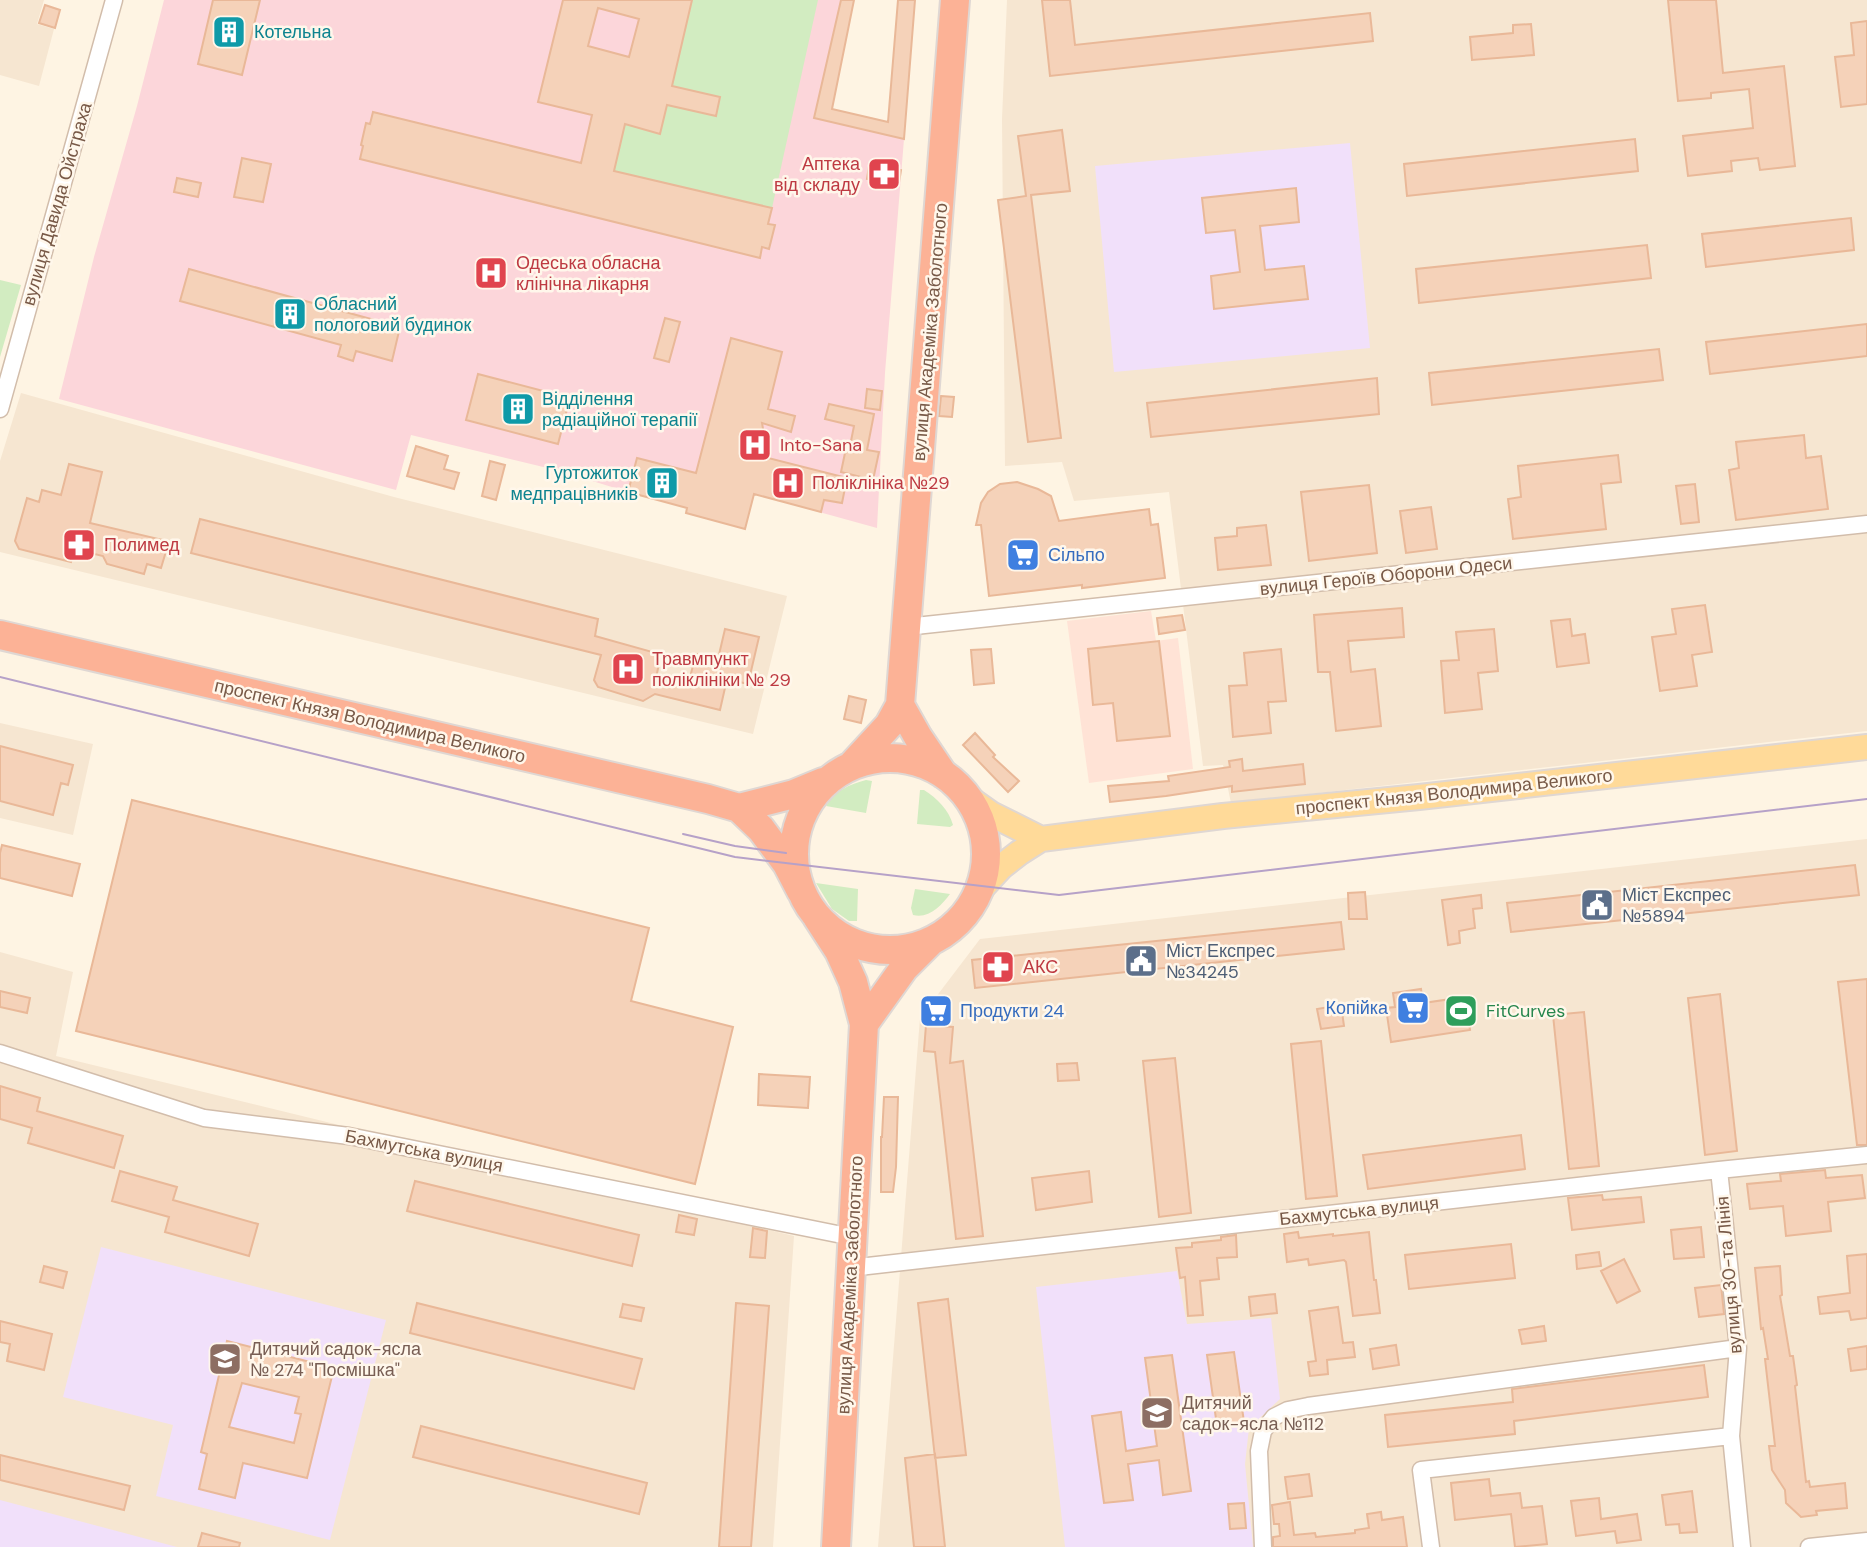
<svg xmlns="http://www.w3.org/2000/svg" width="1867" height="1547" font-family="'DM Sans',sans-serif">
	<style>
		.residential { fill: #f6e6d1 }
		.commercial { fill: #ffe3d6 }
		.education { fill: #f1e0fa }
		.medical { fill: #fcd6da }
		.green { fill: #d2ecc1 }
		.building { fill: #f5d2b9; stroke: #e9b898; stroke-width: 2; fill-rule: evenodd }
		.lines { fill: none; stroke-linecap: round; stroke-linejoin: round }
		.street-casing { stroke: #d2bdab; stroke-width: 19 }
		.primary-casing { stroke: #dfd7d3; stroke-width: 28 }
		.highway-casing { stroke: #dfd7d3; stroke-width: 32 }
		.street { stroke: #fff; stroke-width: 16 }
		.primary { stroke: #ffda99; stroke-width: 24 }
		.highway { stroke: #fcb296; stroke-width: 28 }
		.tram { stroke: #b6a1c8; stroke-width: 2 }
		.labels { text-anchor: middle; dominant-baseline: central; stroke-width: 5; stroke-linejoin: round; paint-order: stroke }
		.culture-label { font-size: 18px; fill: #0d838f; stroke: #fff7eb; text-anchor: start }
		.health-label { font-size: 18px; fill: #be3a42; stroke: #fff7eb; text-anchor: start }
		.street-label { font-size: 18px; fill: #785947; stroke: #fff7eb }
		.shop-label { font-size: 18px; fill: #366cbe; stroke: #fff7eb; text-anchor: start }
		.service-label { font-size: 18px; fill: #4e5e75; stroke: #fff7eb; text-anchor: start }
		.leisure-label { font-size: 18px; fill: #27864d; stroke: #fff7eb; text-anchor: start }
		.education-label { font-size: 18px; fill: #785e54; stroke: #fff7eb; text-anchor: start }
	</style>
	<rect width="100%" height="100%" fill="#fef4e3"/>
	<path class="residential" d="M0,0h44l-7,24 17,5 -15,57 -39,-11z
		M1007,0h860v731l-636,72 -8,-38 -20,1 -34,-274 -95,9 -12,-39 -57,4 -3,-347z
		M21,393l373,104 393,99 -34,138 -753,-182v-91z
		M0,723l93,21 -20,91 -73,-17z
		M1867,839v708h-989l42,-529 60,-79z
		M0,952l73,20 -17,84 738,180 -21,311h-773z"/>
	<path class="commercial" d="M1151,611l5,30 22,-3 15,131 -104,14 -22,-162z"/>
	<path class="education" d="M1350,143l20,205 -256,24 -19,-206z
		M101,1247l285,73 -56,220 -174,-44 17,-71 -110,-28z
		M1177,1271l10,53 84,-6 9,81 -31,29 -4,36 8,83h-188l-29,-260z
		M0,1500l177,47h-177z"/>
	<path class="medical" d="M164,0h677l-27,118 90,21 -19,234 -8,155 -123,-34 -9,35 -59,-16 1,-5 -59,-16 -68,-21 -149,-36 -15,55 -337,-91 35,-142 43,-151z"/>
	<path class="green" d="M692,0h126l-46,208 -158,-37 11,-47 35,9 7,-28 49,11 4,-19 -48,-11z
		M0,280l21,5 -21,72z
		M866,780l6,1 -6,32 -40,-7c8,-15 24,-22 40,-26z
		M920,790h4c13,8 25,20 29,35l-3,2 -33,-3z
		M816,883l42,6 -1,32h-8l-17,-12z
		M915,889l35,5c-9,12 -21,25 -37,21l-2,-7z"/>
	<path class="building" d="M213,0h47l-18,75 -44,-11z
		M563,0h129l-20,86 48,11 -4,19 -49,-11 -7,29 -35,-10 -11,47 158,37 -4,16 7,1 -6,24 -7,-2 -2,11 -400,-99 3,-13 -2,-1 5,-22 4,1 3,-12 208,51 11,-48 -54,-13zM598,8l41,11 -10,38 -41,-11z
		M841,0h13l-22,109 56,13 10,-122h17l-11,139 -90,-21z
		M1042,0h28l5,45 295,-32 3,28 -323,35z
		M1668,0h48l7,73 61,-7 11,100 -35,4 -2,-12 -27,3 1,10 -44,5 -5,-40 70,-8 -4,-39 -38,4v5l-33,3z
		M45,5l15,5 -5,18 -16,-5z
		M1867,21v83l-26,3 -6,-50 19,-2 -3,-32z
		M1531,24l3,31 -62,5 -2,-23 43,-4v-8z
		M1062,130l8,61 -39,4 30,243 -33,4 -30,-242 28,-4 -8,-60z
		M1635,139l3,32 -231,25 -3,-32z
		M242,158l29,6 -8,38 -29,-5z
		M869,166l32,4 -2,13 -32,-4z
		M177,178l24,5 -3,14 -24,-5z
		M1296,188l3,34 -39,4 5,44 39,-4 4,33 -94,10 -3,-33 29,-4 -5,-42 -29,3 -4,-35z
		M1851,218l3,32 -148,17 -4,-33z
		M1647,245l4,33 -232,25 -3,-34z
		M189,269l211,58 -8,34 -36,-10 -3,10 -15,-5 3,-11 -161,-44z
		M665,318l15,4 -11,40 -15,-4z
		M1867,324v32l-157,18 -4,-32z
		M731,338l51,14 -14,57 27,7 -4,16 -29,-9 6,35 79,20 -5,25 -18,-3 -3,12 -67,-18 -9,35 -59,-16 1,-5 -59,-16 9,-34 59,15z
		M1659,349l4,31 -231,25 -3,-32z
		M478,374l92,24 -12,46 -92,-24z
		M1377,378l2,36 -228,23 -4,-34z
		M867,389l15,2 -2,19 -15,-2z
		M941,396l13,1 -2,20 -13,-1z
		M829,404l45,10 -7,36 12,2 -6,28 -32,-8 4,-19 4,-2 5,-25 -29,-7z
		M1804,435l2,23 15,-2 7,53 -92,11 -7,-50 10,-2 -3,-26z
		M416,446l32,10 -4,13 15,4 -5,16 -47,-13z
		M1618,455l3,27 -20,2 5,45 -93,10 -5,-40 13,-2 -3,-31z
		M490,461l15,4 -9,35 -14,-4z
		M69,464l33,8 -12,51 73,17 4,8 -6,20 -14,-4 -3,10 -37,-10 -4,-8 -29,-7 -3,13 -52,-13 -4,-8 12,-43 12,4 3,-12 19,5z
		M1017,482l21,7 13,7 8,25 90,-12 2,16 7,-1 7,54 -83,10v-3l-93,11 -8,-71h-5l5,-22 7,-11 12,-8z
		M1695,484l4,38 -18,2 -5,-38z
		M1369,485l8,68 -68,8 -8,-69z
		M1431,507l6,42 -31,4 -6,-42z
		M200,519l398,100 -3,17 61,17 4,6 -4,19 32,7 8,-31 22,5 7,-30 34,8 -11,47 -21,-5 -7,31 -65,-16 -12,7 -45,-14 -4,-7 7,-25 -410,-102z
		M1266,525l5,40 -53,5 -3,-32 22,-2v-8z
		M1705,605l7,47 -20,3 5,31 -37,5 -8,-54 24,-3 -4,-25z
		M1402,608l2,29 -56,4 3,31 24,-3 6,57 -45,5 -6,-59h-12l-4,-57z
		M1182,615l3,15 -26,4 -2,-16z
		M1570,619l2,17 13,-2 4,29 -32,4 -6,-46z
		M1494,629l4,42 -20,2 4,36 -37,4 -4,-52 18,-1 -3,-28z
		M1159,641l11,95 -53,5 -4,-38 -20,2 -5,-56z
		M991,649l3,34 -20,2 -3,-35z
		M1281,649l5,52 -18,1 3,31 -38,4 -4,-51 18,-1 -3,-32z
		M849,696l17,4 -5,23 -17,-4z
		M975,733l20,22 -2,2 26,24 -11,11 -45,-47z
		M0,746l73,19 -5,20 -7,-2 -8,32 -53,-14z
		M1242,759l1,12 60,-7 2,20 -73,8v-6l-66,10 -56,6 -2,-16 61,-5 -1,-5 62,-9 -1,-6z
		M132,800l517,128 -18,73 102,26 -38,157 -619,-153z
		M2,845l78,19 -8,32 -72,-18v-25z
		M1855,865l4,30 -348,37 -4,-29z
		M1365,892l2,27h-18l-1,-26z
		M1481,895l1,13 -9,1 2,19 -16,3 1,12 -12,2 -6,-45z
		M1341,922l3,27 -369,39 -3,-28z
		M1867,979v166h-10l-19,-163z
		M1421,989l2,14 42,-6 5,33 -79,12 -5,-34 9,-1 -2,-14z
		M0,991l30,7 -3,15 -27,-6z
		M1720,994l17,157 -32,4 -17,-157z
		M1341,1005l3,21 -23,3 -4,-20z
		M1584,1012l15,154 -30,3 -16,-154z
		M926,1025l27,2 -3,36 13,-2 20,175 -27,3 -21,-187 -11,-1z
		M1321,1041l16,155 -31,3 -15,-155z
		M1175,1058l16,155 -32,4 -16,-156z
		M1077,1063l2,17 -21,1 -1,-17z
		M759,1074l51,3 -2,31 -50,-3z
		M0,1086l40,12 -3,13 86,25 -9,32 -86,-25 4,-15 -32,-9z
		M884,1097h14l-2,70 -3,25h-12v-55h1z
		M1521,1135l4,34 -157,20 -5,-34z
		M1825,1170l1,8 36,-3 3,23 -37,4 3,29 -45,5 -3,-30 -33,3 -3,-25 34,-3 -1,-7z
		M120,1171l57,16 -4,13 85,24 -9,32 -84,-24 4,-15 -57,-16z
		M1089,1171l3,31 -56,8 -4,-32z
		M415,1181l224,54 -7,31 -225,-55z
		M1602,1195l1,5 38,-3 3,25 -72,8 -4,-32z
		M679,1215l18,4 -3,16 -18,-3z
		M1701,1227l3,30 -30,2 -3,-29z
		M753,1228l14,3 -2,27 -15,-1z
		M1298,1232l1,6 34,-4v2l36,-4 5,48h2l4,33 -27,3 -7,-54 -2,-2 -35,5 -1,-6 -21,3 -3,-28z
		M1236,1235l1,22 -20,1 2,21 -19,2 3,34 -15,1 -3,-39 -5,1 -4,-30 16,-1v-4l29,-3v-3z
		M1511,1244l4,34 -106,11 -4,-34z
		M1599,1252l2,14 -24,3 -1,-14z
		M1867,1254v64l-16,2 -2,-9 -29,3 -2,-17 32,-4 -3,-37z
		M1624,1259l16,32 -23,12 -16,-32z
		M44,1266l23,6 -4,16 -23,-6z
		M1780,1266l2,29 -2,1 10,60h3l4,29 -2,1 11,96 3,-1 1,6 35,-4 2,25 -31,3 1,4 -16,2 -15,-14 -1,-13 -13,-20 -3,-24h6l-10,-87h3l-5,-31 -2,1 -6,-61z
		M1721,1285l3,29 -25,3 -4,-29z
		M1275,1294l2,19 -26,3 -2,-19z
		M948,1299l18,156 -31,3 -17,-155z
		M417,1303l225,56 -8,30 -224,-56z
		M736,1303l33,3 -18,241h-32z
		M623,1304l21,4 -3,13 -21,-4z
		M1338,1307l5,36 10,-1 2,15 -28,3 1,14 -18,2 -2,-14 8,-1 -7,-50z
		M0,1321l52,13 -8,36 -37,-9 3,-17 -10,-2z
		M1544,1326l2,15 -24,3 -3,-14z
		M227,1341l107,27 -27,110 -64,-15 -8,35 -36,-9 8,-35 -6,-2zM242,1383l57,14 -4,16 6,1 -7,29 -65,-16z
		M1396,1345l3,20 -26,4 -3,-20z
		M1867,1346v23l-16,2 -3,-22z
		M1234,1352l10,70 -27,4 -10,-71z
		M1172,1355l19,136 -28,4 -4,-35 -31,4 5,36 -29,3 -12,-87 29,-4 5,39 31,-5 -12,-88z
		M1704,1365l4,32 -194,24 1,13 -127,13 -3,-32 128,-13 -1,-13z
		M421,1426l226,57 -8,31 -226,-57z
		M935,1454l10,93h-31l-9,-89z
		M0,1455l130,31 -6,24 -124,-30z
		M1309,1474l3,22 -24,3 -3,-22z
		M1489,1479l2,17 29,-3 2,15 20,-2 5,38 -32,3 -4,-33 -56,6 -4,-37z
		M1692,1491l5,41 -17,1 -1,-9 -13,1 -4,-30z
		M1599,1498l2,21 36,-5 4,26 -24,3 -2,-12 -39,5 -5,-35z
		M1290,1502l4,33 21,-2 1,4 39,-4v-3l14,-2 -2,-14 14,-2 1,8 21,-3 4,30h-134v-10l7,-1 -1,-12h-5l-2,-19z
		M1244,1503l2,25 -16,1 -2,-25z
		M202,1533l38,10 -1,4h-41z"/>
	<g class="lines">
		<defs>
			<path id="street" d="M0,409l114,-409
				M906,627c320,-33 640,-71 961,-103
				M0,1053l204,65 145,18 503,101
				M1719,1170l19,178 -7,88 11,111
				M850,1268l869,-98 148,-15
				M1263,1547l-4,-96 4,-20 11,-14 14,-7 20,-4 430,-58
				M1431,1547l-10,-77 310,-34
				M1809,1547l58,-6"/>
			<path id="primary" d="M967,797l24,17 50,25
				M978,892l23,-25 18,-14 22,-14 182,-23 196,-19 448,-50"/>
			<path id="highway" d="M0,635l708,164 31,9 22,21 26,35 14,27
				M900,705l18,32 25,37
				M794 854a96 96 0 1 1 192 0a96 96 0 1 1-192 0Z
				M853,764l36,-39 11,-20 55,-705
				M739,808l55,-14 29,-12
				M817,917l22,34 14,31 11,42 -28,523
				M864,1024l40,-56 26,-26"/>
		</defs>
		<use href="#street" class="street-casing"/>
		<use href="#primary" class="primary-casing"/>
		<use href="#highway" class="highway-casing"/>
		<use href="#street" class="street"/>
		<use href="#primary" class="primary"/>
		<use href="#highway" class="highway"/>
		<path class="tram" d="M0,677l735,180 324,38 808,-96
			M683,834l52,12 51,7"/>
	</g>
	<defs>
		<symbol id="building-square" viewBox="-11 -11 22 22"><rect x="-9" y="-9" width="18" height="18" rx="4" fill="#0f9aa8" stroke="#fff7eb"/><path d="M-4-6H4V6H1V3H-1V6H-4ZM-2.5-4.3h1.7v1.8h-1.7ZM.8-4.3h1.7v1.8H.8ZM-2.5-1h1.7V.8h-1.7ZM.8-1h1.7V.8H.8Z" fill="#fff"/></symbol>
		<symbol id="pharmacy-square" viewBox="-11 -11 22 22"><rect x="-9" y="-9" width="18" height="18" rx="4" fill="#e0444e" stroke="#fff7eb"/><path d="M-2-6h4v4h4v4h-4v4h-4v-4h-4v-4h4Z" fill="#fff"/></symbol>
		<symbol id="hospital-square" viewBox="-11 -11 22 22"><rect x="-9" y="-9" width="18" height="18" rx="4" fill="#e0444e" stroke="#fff7eb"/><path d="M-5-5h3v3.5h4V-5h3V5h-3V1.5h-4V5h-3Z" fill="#fff"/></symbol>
		<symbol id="supermarket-square" viewBox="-11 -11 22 22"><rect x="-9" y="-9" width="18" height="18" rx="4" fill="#3f7fe0" stroke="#fff7eb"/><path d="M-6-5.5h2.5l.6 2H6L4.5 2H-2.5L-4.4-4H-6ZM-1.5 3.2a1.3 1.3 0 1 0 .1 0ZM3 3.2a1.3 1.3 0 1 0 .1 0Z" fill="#fff"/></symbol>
		<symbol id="civic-square" viewBox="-11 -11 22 22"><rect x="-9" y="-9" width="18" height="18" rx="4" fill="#5c6f8a" stroke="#fff7eb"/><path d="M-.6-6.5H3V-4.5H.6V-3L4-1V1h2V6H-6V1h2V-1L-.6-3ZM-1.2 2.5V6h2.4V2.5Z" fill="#fff"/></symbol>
		<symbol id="stadium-square" viewBox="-11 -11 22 22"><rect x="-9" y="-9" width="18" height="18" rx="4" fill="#2e9e5b" stroke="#fff7eb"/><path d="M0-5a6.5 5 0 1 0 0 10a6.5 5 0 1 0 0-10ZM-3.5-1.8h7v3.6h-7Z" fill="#fff"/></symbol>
		<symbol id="school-square" viewBox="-11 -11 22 22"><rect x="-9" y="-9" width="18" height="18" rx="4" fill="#8d6e63" stroke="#fff7eb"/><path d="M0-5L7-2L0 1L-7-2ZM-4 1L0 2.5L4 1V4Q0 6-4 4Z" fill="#fff"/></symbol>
	</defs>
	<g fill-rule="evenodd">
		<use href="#building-square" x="210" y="13" width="38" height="38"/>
		<use href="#pharmacy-square" x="865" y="155" width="38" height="38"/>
		<use href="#hospital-square" x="472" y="254" width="38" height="38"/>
		<use href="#building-square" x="271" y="295" width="38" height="38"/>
		<use href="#building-square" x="499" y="390" width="38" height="38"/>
		<use href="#hospital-square" x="736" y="426" width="38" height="38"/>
		<use href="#building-square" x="643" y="464" width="38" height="38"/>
		<use href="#hospital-square" x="769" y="464" width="38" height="38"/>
		<use href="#pharmacy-square" x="60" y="526" width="38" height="38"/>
		<use href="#supermarket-square" x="1004" y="536" width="38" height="38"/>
		<use href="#hospital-square" x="609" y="650" width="38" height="38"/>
		<use href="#civic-square" x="1578" y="886" width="38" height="38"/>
		<use href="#civic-square" x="1122" y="942" width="38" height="38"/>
		<use href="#pharmacy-square" x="979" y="948" width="38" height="38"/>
		<use href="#supermarket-square" x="1394" y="989" width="38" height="38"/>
		<use href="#supermarket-square" x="917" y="992" width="38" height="38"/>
		<use href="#stadium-square" x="1442" y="992" width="38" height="38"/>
		<use href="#school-square" x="206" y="1340" width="38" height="38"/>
		<use href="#school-square" x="1138" y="1394" width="38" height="38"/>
	</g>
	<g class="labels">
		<g class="culture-label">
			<text x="254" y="32">Котельна</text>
			<text x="314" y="304">Обласний<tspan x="314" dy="21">пологовий будинок</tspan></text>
			<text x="542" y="399">Відділення<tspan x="542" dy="21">радіаційної терапії</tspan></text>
			<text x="638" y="473" text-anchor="end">Гуртожиток<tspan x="638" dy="21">медпрацівників</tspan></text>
		</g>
		<g class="health-label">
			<text x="860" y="164" text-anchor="end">Аптека<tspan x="860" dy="21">від складу</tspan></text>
			<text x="516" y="263">Одеська обласна<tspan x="516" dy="21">клінічна лікарня</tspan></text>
			<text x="780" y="445">Into-Sana</text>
			<text x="812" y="483">Поліклініка №29</text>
			<text x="104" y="545">Полимед</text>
			<text x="652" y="659">Травмпункт<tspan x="652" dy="21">поліклініки № 29</tspan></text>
			<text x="1023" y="967">АКС</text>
		</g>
		<g class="street-label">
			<text transform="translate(57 204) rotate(-74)">вулиця Давида Ойстраха</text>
			<text transform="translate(930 332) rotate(-85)">вулиця Академіка Заболотного</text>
			<text transform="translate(1386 576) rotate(-6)">вулиця Героїв Оборони Одеси</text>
			<text transform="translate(370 721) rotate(13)">проспект Князя Володимира Великого</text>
			<text transform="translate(1454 792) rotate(-6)">проспект Князя Володимира Великого</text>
			<text transform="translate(424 1151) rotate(11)">Бахмутська вулиця</text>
			<text transform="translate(1359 1211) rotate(-6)">Бахмутська вулиця</text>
			<text transform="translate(1729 1275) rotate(-95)">вулиця 30-та Лінія</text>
			<text transform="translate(850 1285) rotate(-87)">вулиця Академіка Заболотного</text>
		</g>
		<g class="shop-label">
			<text x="1048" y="555">Сільпо</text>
			<text x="1388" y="1008" text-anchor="end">Копійка</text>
			<text x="960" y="1011">Продукти 24</text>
		</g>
		<g class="service-label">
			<text x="1622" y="895">Міст Експрес<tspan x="1622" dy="21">№5894</tspan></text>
			<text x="1166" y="951">Міст Експрес<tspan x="1166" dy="21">№34245</tspan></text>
		</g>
		<g class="leisure-label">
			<text x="1486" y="1011">FitCurves</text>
		</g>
		<g class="education-label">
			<text x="250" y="1349">Дитячий садок-ясла<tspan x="250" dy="21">№ 274 "Посмішка"</tspan></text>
			<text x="1182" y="1403">Дитячий<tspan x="1182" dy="21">садок-ясла №112</tspan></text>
		</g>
	</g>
</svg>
